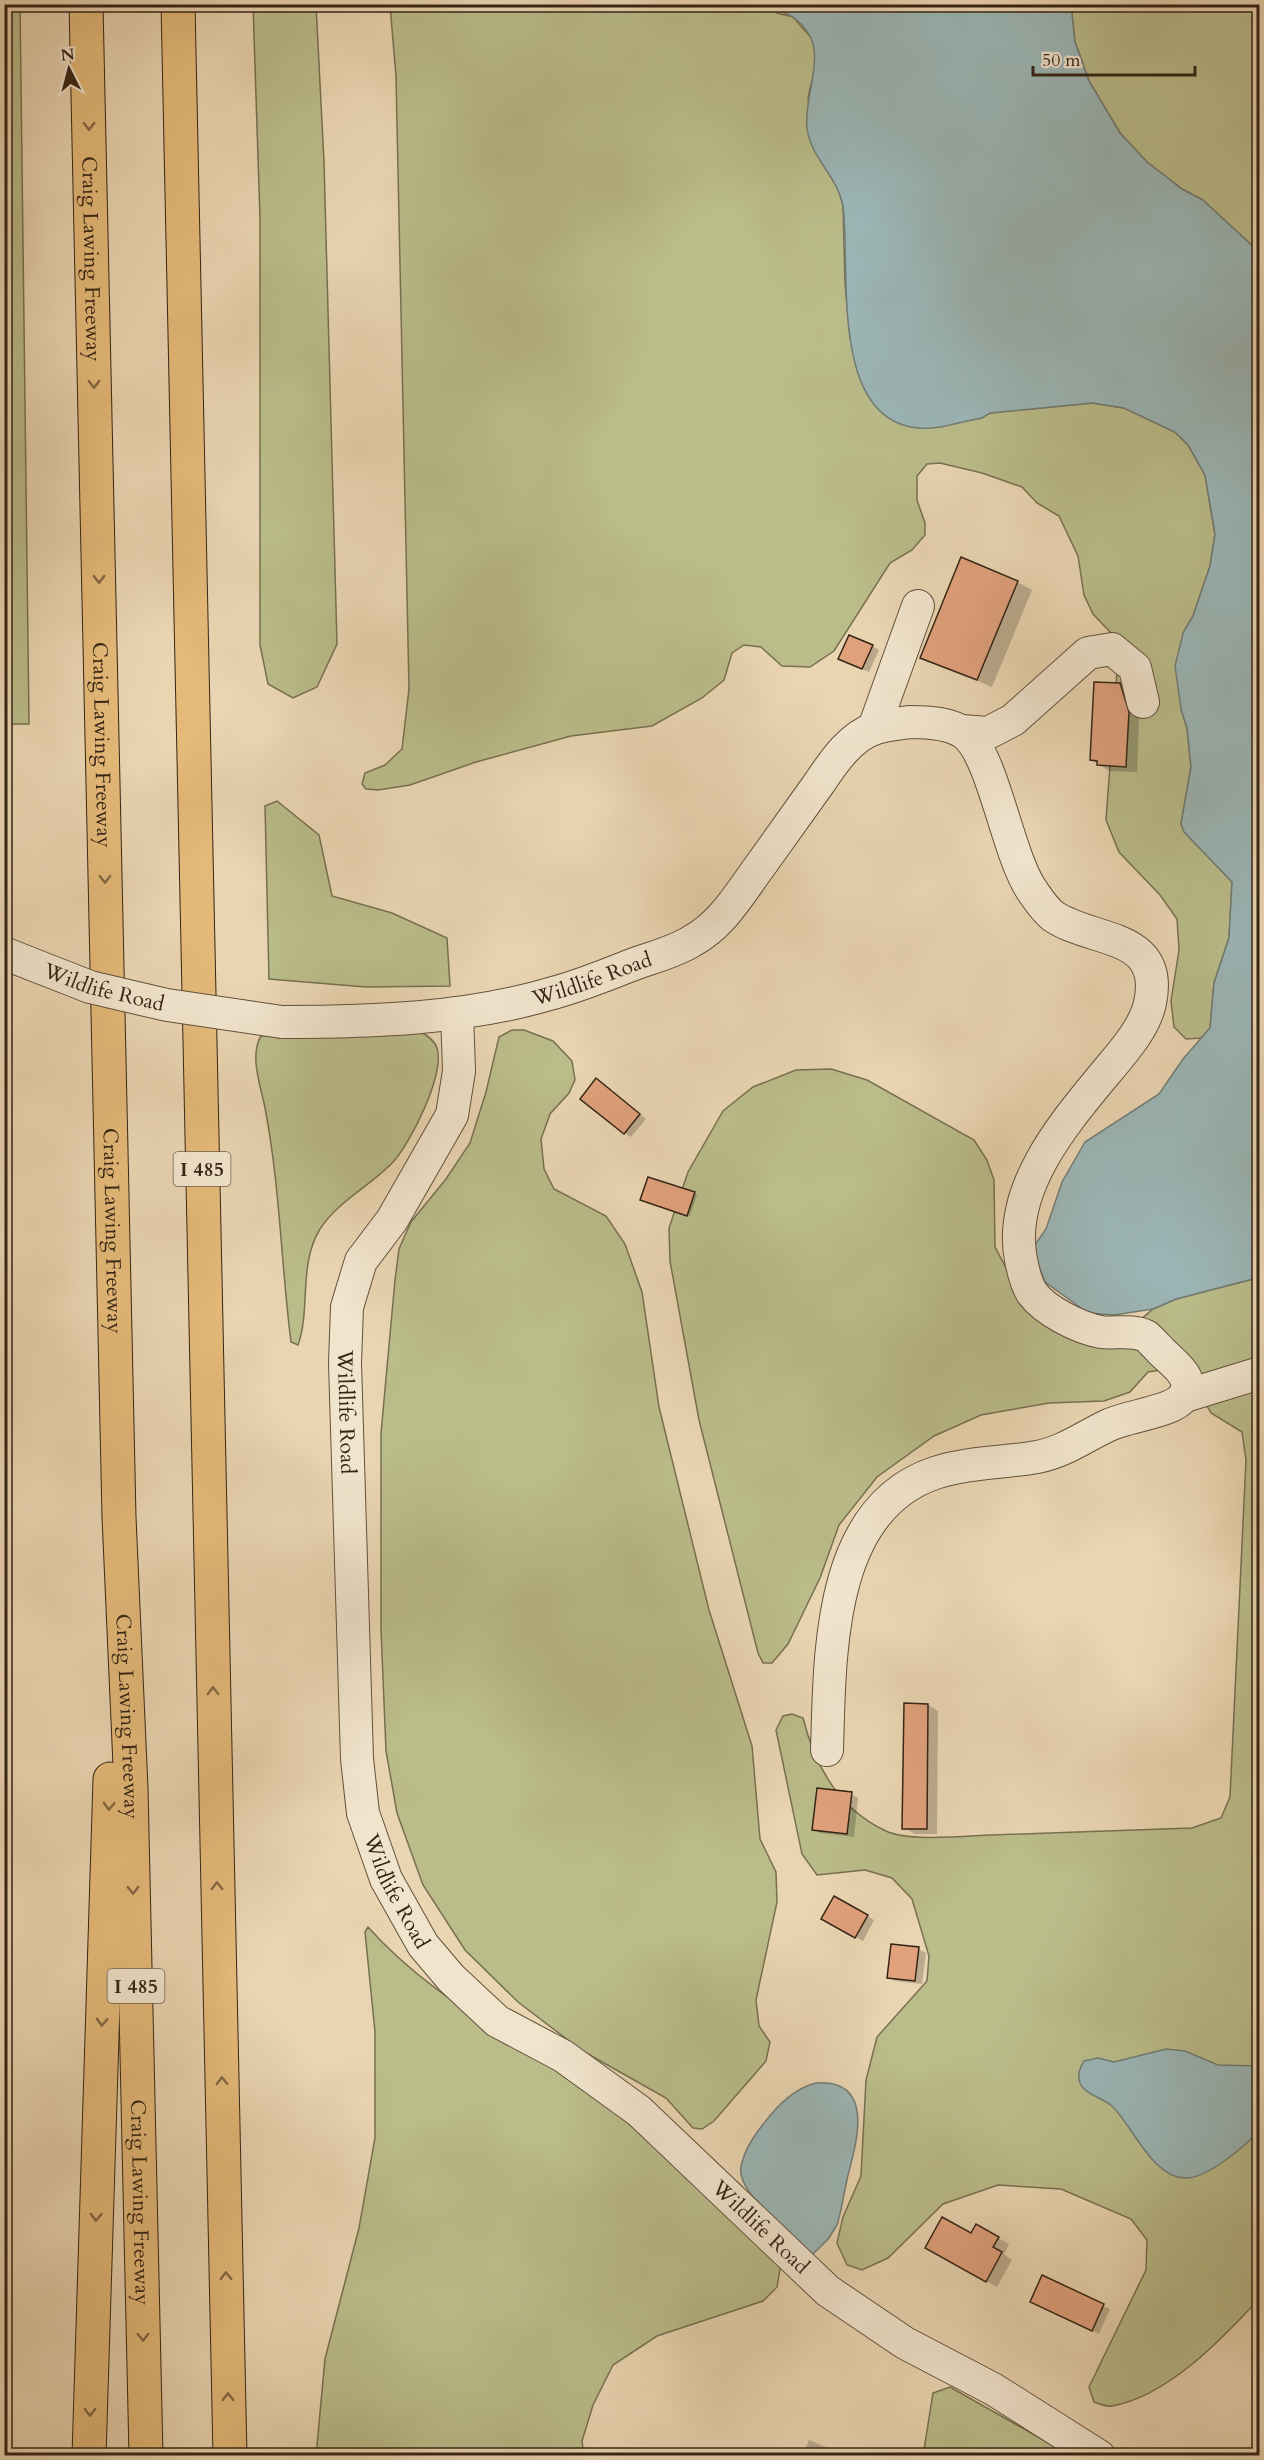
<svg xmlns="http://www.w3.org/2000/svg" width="1264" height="2460" font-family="Cardo,serif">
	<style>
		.green { fill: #babc8a; stroke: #777050; stroke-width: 1.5 }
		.water { fill: #9bb6b6; stroke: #727c76; stroke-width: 1.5 }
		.shadow { fill: #0003 }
		.building { fill: #e0a17c; stroke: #342415; stroke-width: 1.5 }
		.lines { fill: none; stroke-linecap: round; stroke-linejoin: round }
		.minor-casing { stroke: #62503c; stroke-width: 34 }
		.highway-casing { stroke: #342415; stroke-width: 35 }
		.minor { stroke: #f1e4cd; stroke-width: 32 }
		.highway { stroke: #e5ba79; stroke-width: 33 }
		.minor-bridge-casing { stroke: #62503c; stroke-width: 34; stroke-linecap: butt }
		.minor-bridge { stroke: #f1e4cd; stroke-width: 32 }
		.oneway { stroke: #846842 }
		.labels { text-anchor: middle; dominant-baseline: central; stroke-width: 4.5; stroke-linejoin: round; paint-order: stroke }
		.shield { fill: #f1e4cd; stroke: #6d5e4c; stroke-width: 1.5 }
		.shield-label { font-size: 20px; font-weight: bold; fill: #342415 }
		.street-label { font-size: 21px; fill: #342415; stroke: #f1e4cd }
	</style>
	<rect width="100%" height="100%" fill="#ead5b2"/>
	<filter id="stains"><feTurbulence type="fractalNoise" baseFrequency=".00333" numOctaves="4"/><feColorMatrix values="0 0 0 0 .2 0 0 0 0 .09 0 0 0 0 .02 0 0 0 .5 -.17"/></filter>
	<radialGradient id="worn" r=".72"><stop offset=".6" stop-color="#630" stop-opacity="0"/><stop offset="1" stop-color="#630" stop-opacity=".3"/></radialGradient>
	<path class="green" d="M20,4l9,720h-25v-719z
		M765,4l12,9 16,4 21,24 2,23 -8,33 5,49 24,40 6,19 2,79 5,54 15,52 10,15 44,23 63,-10 7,-5 103,-10 32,5 51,24 13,13 17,30 10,59 -5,32 -17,50 -10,17 -2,76 6,19 4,39 -10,57 51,58 -3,56 -15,45 -4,45 -9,10 -15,1 -12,-12 -3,-26 8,-51 -2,-31 -17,-24 -41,-43 -13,-32 11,-149 -6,-38 -18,-19 -9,-19 -6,-39 -19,-40 -22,-13 -15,-16 -40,-14 -42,-10 -13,1 -10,12v24l8,23v12l-13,15 -22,13 -56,88 -24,16 -28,-1 -21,-19 -17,-2 -12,8 -8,27 -22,18 -50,28 -81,10 -95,26 -66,23 -32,5 -12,-1 -4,-5 3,-11 20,-8 17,-16 7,-60 -13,-613 -6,-71z
		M253,5h63l8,157 13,482 -20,43 -24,11 -25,-14 -8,-39v-427z
		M1071,5h188v247l-56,-52 -21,-11 -35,-27 -27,-29 -31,-52 -14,-39z
		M277,801l42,34 13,61 60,17 55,25 3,48 -84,1 -97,-8 -4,-173z
		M417,1030c8,4 17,9 20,18 8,26 -26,94 -43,113 -22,24 -56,40 -74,68 -22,36 -9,80 -22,116l-7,-3c-10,-78 -11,-157 -26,-234 -4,-21 -16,-52 -4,-72l11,-1z
		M512,1030h12l29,11 19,20 3,19 -6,13 -19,21 -9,25 3,30 10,20 52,27 19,28 17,48 17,115 50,203 43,136 8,93 16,33 1,30 -21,98 3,26 11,16 -4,19 -52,60 -12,8 -9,-1 -27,-30 -85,-48 -63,-48 -53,-52 -42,-65 -26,-72 -11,-62 -5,-122v-196l14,-153 4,-31 12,-27 35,-43 24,-36 16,-51 13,-55z
		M831,1069l36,11 107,60 13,20 7,20 1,67 33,62 38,28 26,3 41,-14 20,-17 23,-10 77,-20 6,-4v1024c-37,40 -91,97 -147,107 -6,1 -13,-2 -18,-4l-5,-15 57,-117 1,-30 -16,-21 -70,-30 -63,-4 -55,19 -55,54 -26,12 -15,-5 -10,-22 6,-26 18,-41 5,-96 11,-43 50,-56 2,-25 -17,-57 -20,-21 -27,-8 -48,5 -15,-21 -26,-124 7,-14 9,-2 11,4c12,48 37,92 83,113 23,11 79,5 105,4 67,-2 134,-5 201,-7l29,-10 9,-21 16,-337 -4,-28 -31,-19 -16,-28 -28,-16 -19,3 -18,20 -26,9 -55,2 -68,12 -47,21 -57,41 -38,48 -19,53 -32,66 -16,19h-9l-5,-10 -59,-233 -29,-159 -1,-33 19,-56 35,-61 30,-24 43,-17z
		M368,1927c60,68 142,108 214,161 69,49 129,110 192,167l6,14 -3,18 -14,14 -106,35 -44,29 -20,40 -11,36 2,14 -268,1 9,-97 34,-131 16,-90v-106l-10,-100z
		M950,2387l120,68 -147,1 10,-63z"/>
	<path class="water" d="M765,5h306l4,37 14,39 31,52 27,29 35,27 21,11 56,52 1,1023 -7,4 -77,20 -23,10 -39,6 -26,-2 -43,-31 -13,-33 14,-20 16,-47 23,-40 74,-48 24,-35 27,-31 4,-45 15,-45 3,-56 -48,-50 -3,-8 10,-57 -4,-39 -6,-19 -6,-43 8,-33 10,-17 17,-50 5,-32 -10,-59 -17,-30 -13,-13 -51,-24 -32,-5 -102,10 -8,5c-19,3 -44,12 -63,10 -91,-7 -68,-162 -76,-222 -5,-29 -33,-49 -36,-78 -4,-39 27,-81 -13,-110 -7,-6 -20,-7 -29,-13z
		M1166,2049l19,2 33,14 41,1v65c-14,15 -50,46 -72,47 -33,2 -54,-51 -74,-71 -9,-9 -28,-12 -33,-24 -3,-9 0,-15 4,-22l14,-3 16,4z
		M816,2083c59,-4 41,58 32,92 -4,17 -6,34 -11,50l-8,13 -17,17c-18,-17 -76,-62 -71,-88 3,-17 14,-33 24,-45 13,-17 30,-34 51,-39z"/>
	<path class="shadow" d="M1017,582l15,8 -40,97 -70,-30z
		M872,646l7,4 -10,22 -22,-10z
		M1120,685l11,6 8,28 -2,53 -28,-1 -17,-11z
		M597,1080l49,39 -15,18 -7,-4z
		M694,1193l3,2 -7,21 -45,-15z
		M928,1705l10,6 -1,123h-22l-11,-6z
		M851,1794l7,4 -4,39 -34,-4 -7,-4z
		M835,1898l39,22 -11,21 -40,-22z
		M892,1946l27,3 7,4 -4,31 -27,-3 -7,-4z
		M976,2226l33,18 -5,10 8,6 -15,27 -70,-39 44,-13z
		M1043,2277l67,32 -11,25 -60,-29z
		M809,2440l38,16h-45z"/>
	<path class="building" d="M961,557l57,24 -41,99 -57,-22z
		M849,635l24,10 -11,24 -24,-10z
		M1094,682l26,1 9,29 -3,55 -29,-2v-4l-7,-1z
		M596,1078l44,36 -16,20 -44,-35z
		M648,1177l47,15 -8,24 -47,-16z
		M904,1703l24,1 -1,125h-25z
		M817,1788l35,4 -5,42 -35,-4z
		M834,1896l34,19 -13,23 -34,-19z
		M891,1944l28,3 -4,34 -28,-3z
		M942,2217l29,16 5,-9 23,13 -6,10 9,5 -16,30 -61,-34z
		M1042,2275l62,29 -12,27 -62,-29z"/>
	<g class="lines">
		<defs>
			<g id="minor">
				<path d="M874,728l44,-122"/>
				<path d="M962,731l26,2 25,-13 75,-67 24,-4 23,19 8,34"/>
				<path id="s1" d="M457,1013l2,58 -7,44 -60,105 -31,41 -14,46 -2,56 12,396 6,54 23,66 37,66 28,33 46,43 66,35 76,55 189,180 77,52 88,46 106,67"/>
				<path id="s2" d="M282,1022c90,0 184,-3 271,-29 26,-7 51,-17 76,-27 20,-8 44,-13 63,-25 31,-17 48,-48 68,-75 20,-28 40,-56 60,-84 14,-21 31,-46 56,-54 10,-3 25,-5 34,-6 18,0 41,1 55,12 28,21 42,118 66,155 7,10 13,20 22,27 39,27 112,16 97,87 -5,24 -26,48 -42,67 -43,52 -101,118 -87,190 2,10 5,24 11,33 13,18 47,35 69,39 14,2 31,-3 45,4 3,2 13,13 16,16 12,12 35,27 21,45 -10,15 -56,19 -74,28 -24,11 -45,27 -72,32 -33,6 -70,5 -102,16 -108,36 -105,183 -108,277"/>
				<path d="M1185,1396l75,-23"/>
			</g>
			<g id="highway">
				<path id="s3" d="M86,4l33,1513 12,271 15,668"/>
				<path d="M178,4l52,2452"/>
				<path d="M89,2456l21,-677"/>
			</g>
		</defs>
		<use href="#minor" class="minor-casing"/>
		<use href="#highway" class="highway-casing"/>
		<use href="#minor" class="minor"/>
		<use href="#highway" class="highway"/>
		<defs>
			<g id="minor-bridge">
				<path id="s4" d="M6,954l84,33 77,18 115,17"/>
			</g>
		</defs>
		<use href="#minor-bridge" class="minor-bridge-casing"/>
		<use href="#minor-bridge" class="minor-bridge"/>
	</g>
	<defs><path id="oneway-chevron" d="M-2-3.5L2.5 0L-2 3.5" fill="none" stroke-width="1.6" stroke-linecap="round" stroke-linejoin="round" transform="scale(1.5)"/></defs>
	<g class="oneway">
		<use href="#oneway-chevron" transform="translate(89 126) rotate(89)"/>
		<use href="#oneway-chevron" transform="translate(94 384) rotate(89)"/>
		<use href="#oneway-chevron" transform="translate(99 579) rotate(89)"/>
		<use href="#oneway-chevron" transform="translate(105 879) rotate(89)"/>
		<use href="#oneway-chevron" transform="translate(213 1691) rotate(-91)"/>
		<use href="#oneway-chevron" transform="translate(109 1806) rotate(92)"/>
		<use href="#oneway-chevron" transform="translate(217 1886) rotate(-91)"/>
		<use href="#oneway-chevron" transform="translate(133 1890) rotate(89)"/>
		<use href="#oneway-chevron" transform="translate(102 2022) rotate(92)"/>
		<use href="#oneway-chevron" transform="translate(222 2081) rotate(-91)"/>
		<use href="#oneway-chevron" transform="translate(96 2217) rotate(92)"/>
		<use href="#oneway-chevron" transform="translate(226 2276) rotate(-91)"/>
		<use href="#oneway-chevron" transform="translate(143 2337) rotate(89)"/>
		<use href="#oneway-chevron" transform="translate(228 2397) rotate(-91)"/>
		<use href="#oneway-chevron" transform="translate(90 2412) rotate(91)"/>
	</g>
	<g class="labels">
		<g class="shield">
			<rect x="173.5" y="1152" width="57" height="34" rx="4.5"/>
			<rect x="107.5" y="1969" width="57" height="34" rx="4.5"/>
		</g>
		<g class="shield-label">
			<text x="202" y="1169">I 485</text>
			<text x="136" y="1986">I 485</text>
		</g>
		<g class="street-label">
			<text stroke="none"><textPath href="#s3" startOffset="255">Craig Lawing Freeway</textPath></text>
			<text stroke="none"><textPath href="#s3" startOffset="741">Craig Lawing Freeway</textPath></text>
			<text stroke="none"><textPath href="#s2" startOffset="315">Wildlife Road</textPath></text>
			<text stroke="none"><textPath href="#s4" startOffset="104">Wildlife Road</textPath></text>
			<text stroke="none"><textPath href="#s3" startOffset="1227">Craig Lawing Freeway</textPath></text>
			<text stroke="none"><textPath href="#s1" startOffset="428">Wildlife Road</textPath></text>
			<text stroke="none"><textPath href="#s3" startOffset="1713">Craig Lawing Freeway</textPath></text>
			<text stroke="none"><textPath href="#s1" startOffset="915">Wildlife Road</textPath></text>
			<text stroke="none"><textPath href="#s3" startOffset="2199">Craig Lawing Freeway</textPath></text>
			<text stroke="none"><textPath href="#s1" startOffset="1418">Wildlife Road</textPath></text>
		</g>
	</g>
	<rect width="1264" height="2460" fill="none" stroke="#ead5b2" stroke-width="24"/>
	<rect x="6" y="6" width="1252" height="2448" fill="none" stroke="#342415" stroke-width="3"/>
	<rect x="12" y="12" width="1240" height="2436" fill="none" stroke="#342415" stroke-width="1.5"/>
	<g transform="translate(69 69) rotate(354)" stroke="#f1e4cd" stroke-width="4.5" paint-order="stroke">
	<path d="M0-4.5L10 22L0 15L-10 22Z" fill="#342415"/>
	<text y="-9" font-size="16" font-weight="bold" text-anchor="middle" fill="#342415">N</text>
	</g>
	<path d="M1033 66v9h162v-9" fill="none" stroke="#342415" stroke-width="3"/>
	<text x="1042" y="66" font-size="18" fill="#342415" stroke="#f1e4cd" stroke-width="4.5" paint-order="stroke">50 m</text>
	<rect width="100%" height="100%" filter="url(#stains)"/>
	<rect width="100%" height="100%" fill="url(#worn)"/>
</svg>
